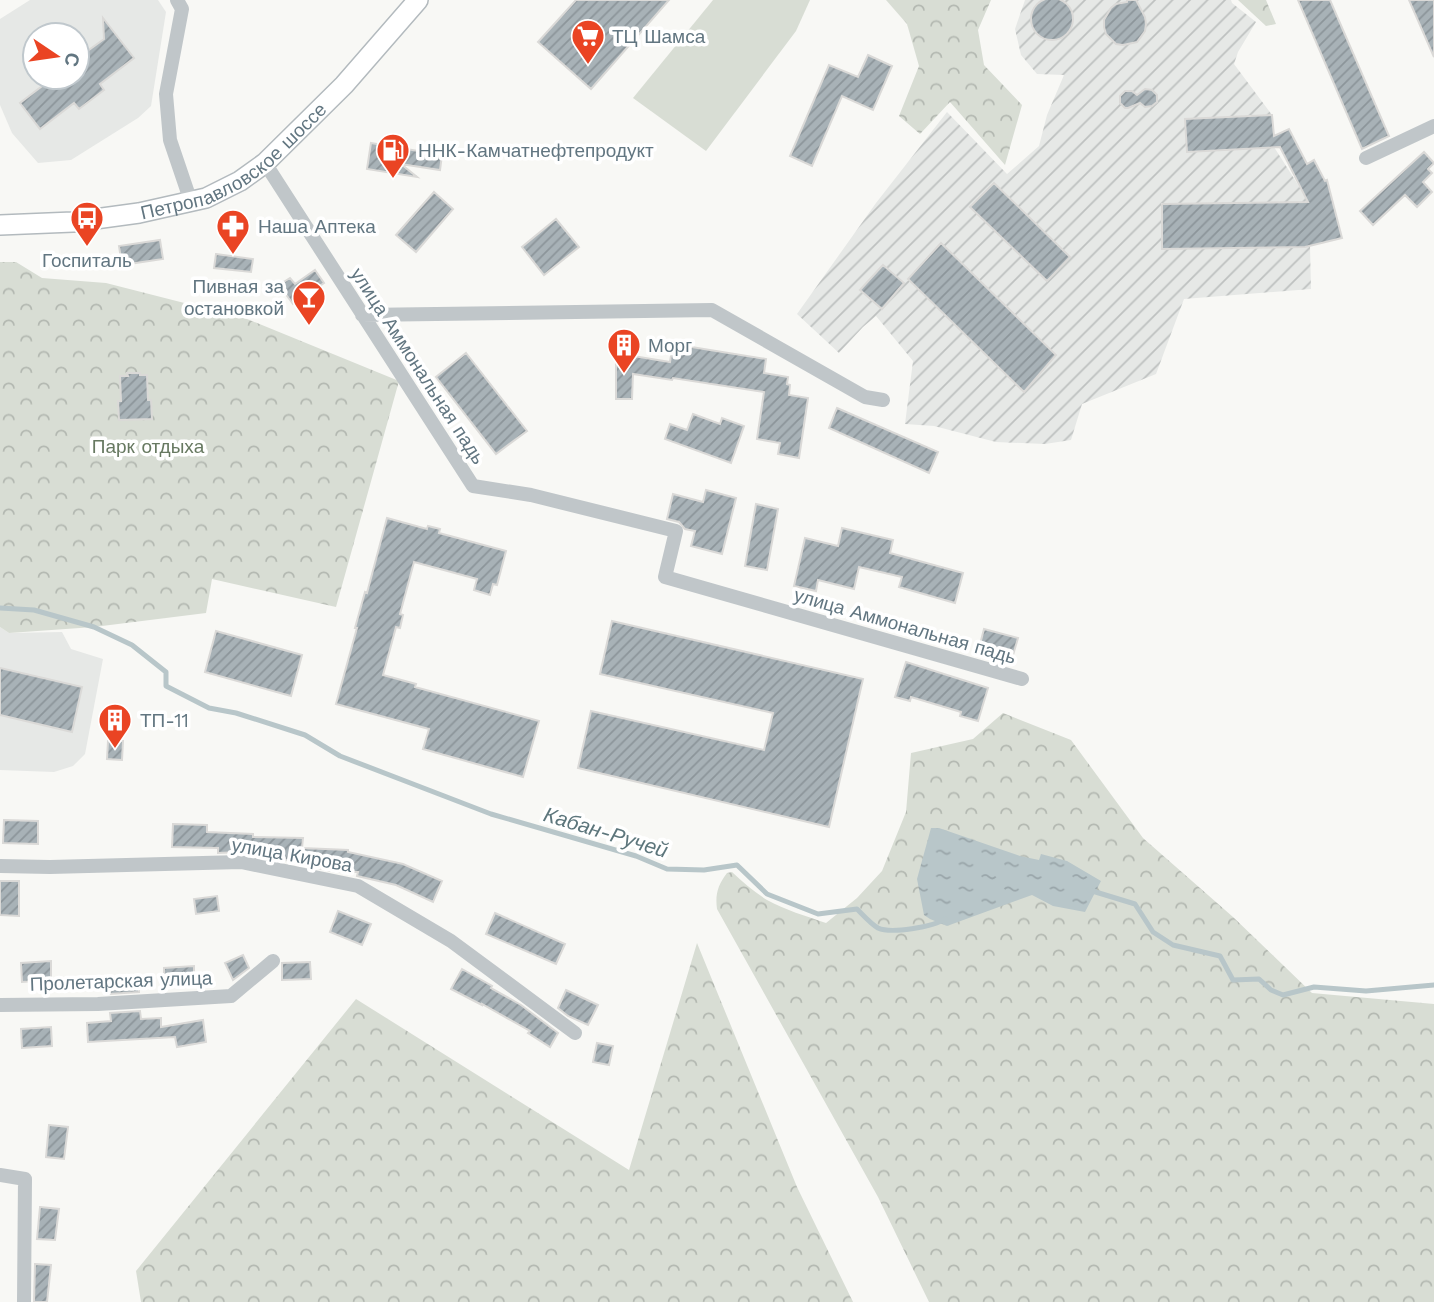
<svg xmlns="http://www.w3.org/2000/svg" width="1434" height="1302" font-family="'Work Sans',sans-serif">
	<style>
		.built { fill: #e6e8e6; fill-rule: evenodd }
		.industrial { fill: url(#industrial-furrows) }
		.green { fill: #d8ddd4 }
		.forest { fill: url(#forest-crowns) }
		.water { fill: url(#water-ripples) }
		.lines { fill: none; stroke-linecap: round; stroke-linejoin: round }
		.stream { stroke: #b8c6c9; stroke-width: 5 }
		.building { fill: url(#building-hatch); stroke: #dad9d7; stroke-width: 2 }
		.secondary-casing { stroke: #b3babe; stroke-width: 22 }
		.minor { stroke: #c0c6c9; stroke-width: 14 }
		.secondary { stroke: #fff; stroke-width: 19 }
		.labels { text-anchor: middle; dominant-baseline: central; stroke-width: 7; stroke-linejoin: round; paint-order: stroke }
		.poi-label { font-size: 19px; fill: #627681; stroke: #fff; text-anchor: start }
		.street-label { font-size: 19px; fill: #627681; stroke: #fff }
		.park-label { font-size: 19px; fill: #677961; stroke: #fff }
		.water-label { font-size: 21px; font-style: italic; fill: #5d767c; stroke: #fff }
	</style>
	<defs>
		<pattern id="industrial-furrows" width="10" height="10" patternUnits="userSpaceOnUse" patternTransform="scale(1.75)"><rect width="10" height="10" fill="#e6e8e6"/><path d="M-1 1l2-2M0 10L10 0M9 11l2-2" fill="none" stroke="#bec1c0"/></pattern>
		<pattern id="forest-crowns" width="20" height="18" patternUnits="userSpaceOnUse" patternTransform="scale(1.75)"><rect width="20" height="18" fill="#d8ddd4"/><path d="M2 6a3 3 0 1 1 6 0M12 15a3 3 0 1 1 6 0" fill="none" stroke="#b3b8b1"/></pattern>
		<pattern id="water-ripples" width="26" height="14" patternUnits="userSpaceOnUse" patternTransform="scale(1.75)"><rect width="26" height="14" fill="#b8c6c9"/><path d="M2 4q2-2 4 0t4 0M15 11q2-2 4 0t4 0" fill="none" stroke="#99a5a9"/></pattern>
		<pattern id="building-hatch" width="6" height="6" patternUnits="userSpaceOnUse" patternTransform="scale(1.75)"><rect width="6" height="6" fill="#a8b2b7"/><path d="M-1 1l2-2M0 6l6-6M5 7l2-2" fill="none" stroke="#8c959a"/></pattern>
	</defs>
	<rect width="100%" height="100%" fill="#f8f8f5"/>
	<path class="built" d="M30,0h128l8,12 -15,94 -13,12 -67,42 -33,3 -26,-30 -12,-28v-86zM35,35h42v42h-42z
		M0,627l9,6 53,-1 9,17 32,10 -18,95 -12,12 -19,6 -54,-2z"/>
	<path class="industrial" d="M1025,0h206l1,3 24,19 -18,30 -4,12 38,51 2,32 35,55 2,87 -127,10 -28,75 -74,30 -11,36 -26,4 -49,-2 -62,-16 -29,-2 8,-63 -37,-45 -13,11 -24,26 -42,-39 79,-111 71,-91 60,62 32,-28 8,-31 17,-40 -27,-1 -16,-19 -6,-26z"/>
	<path class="green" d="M713,0h97l-14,31 -90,120 -73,-53z"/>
	<path class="forest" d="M886,0h105l-13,30 6,35 38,40 -17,60 -55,-63 -30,32 -21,-18 20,-50 -12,-42z
		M1238,0h28l10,24 -10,2z
		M0,262h16l26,16 64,5 141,36 152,62 -63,226 -124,-28 -6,34 -112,14 -85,6 -9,-6z
		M1003,713l68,27 72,98 90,79 79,76 122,11v298h-505l-51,-105 -161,-288c-2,-15 1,-24 10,-36l5,-1c11,10 22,20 35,28 18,10 39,16 59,23l31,-25 25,-27 24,-59 5,-59 62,-14z
		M697,943l100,244 56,115h-712l-5,-31 220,-272 273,171z"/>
	<path class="water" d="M931,828h8l81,28 19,4 2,-6 26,7 34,20 -16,31 -32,-6 -21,-11 -85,31 -17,-7 -6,-4 -7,-36z"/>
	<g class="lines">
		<path class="stream" d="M0,608l34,2 60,17 38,18 34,27v14l43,22 27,5 69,22 35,21 151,58 145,42 31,13 37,1 33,-5 30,29 51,20 39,-5c6,6 14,15 21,19 13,6 55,-1 67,-9
			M1089,890l46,14 18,28 20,13 47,11 13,24 26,-1 12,11 12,5 31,-8 52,4 68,-6"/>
	</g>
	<path class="building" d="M1031 19a21 21 0 1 1 42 0a21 21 0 1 1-42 0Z
		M576,0h93l-78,89 -53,-47z
		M1127,0h9l9,17 1,7 -1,7 -8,11 -14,3 -7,-1 -10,-10 -2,-7v-7l7,-12 5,-4 11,-2z
		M1298,0h32l59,136 -27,13z
		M1409,0h25v57z
		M103,18l31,40 -34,26 4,6 -25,19 -5,-6 -34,26 -20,-26 34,-26h23v-37l9,12 18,-13z
		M868,55l24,11 -19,44 -31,-14 -30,70 -22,-10 39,-91 29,12z
		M1145,89l7,1 5,5v7l-5,4 -7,1 -5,-4 -12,5h-3l-5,-5v-7l5,-5h7l5,4z
		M1272,115l2,21 15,-7 18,35 7,-4 11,21 2,-1 15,58 -37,9 -143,2v-45l146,-2 -28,-55 -93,5 -2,-33z
		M371,143l71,12 -2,15 -39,-6 16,13 -50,-8z
		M1424,152l10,11 -6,6 4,4 -9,9 9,10 -15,15 -12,-12 -32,30 -13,-14z
		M994,183l76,74 -23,24 -77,-74z
		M434,192l19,17 -37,43 -20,-17z
		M556,219l23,28 -35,28 -22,-28z
		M160,240l3,19 -41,6 -3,-19z
		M941,243l115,112 -32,37 -116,-113z
		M216,254l37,5 -2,13 -37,-4z
		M883,265l21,18 -22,26 -22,-19z
		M315,270l9,13 -31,21 -14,-19 11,-7 5,6z
		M673,344l93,15 -2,14 24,4 -1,7 3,1 -1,10 19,3 -9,60 -21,-4 2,-11 -23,-4 7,-47 -91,-14 -1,2 -39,-6 -1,25h-16v-47h17v4l37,6z
		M466,353l61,78 -31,23 -60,-77z
		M127,373h13v2h7l1,25h3l1,19 -33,1 -1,-19h3l-1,-25h8z
		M837,408l101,44 -9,21 -100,-45z
		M693,414l27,10 2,-6 22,8 -13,37 -66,-24 5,-15 17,6z
		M706,490l30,8 -14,56 -31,-8 4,-15 -10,-2 -6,-7 -12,-3 6,-25 30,8z
		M756,504l22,5 -11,61 -22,-4z
		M387,518l40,11 1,-3 12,3 -1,4 67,18 -9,34 -4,-1 -3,11 -16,-5 3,-11 -63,-17 -14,52 3,1 -3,13 -4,-1 -13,48 33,9 -1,3 124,34 -16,56 -100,-28 6,-20 -93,-25 21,-76h-2l10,-36 2,1z
		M842,528l51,12 -3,13 73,20 -8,30 -56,-16 3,-10 -43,-10 -5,22 -36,-9 -2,11 -22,-5 11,-48 33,8z
		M612,621l251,58 -34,148 -251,-59 13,-57 173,39 9,-37 -173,-39z
		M984,629l34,9 -7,24 -33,-10z
		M216,631l86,24 -11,41 -86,-24z
		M906,662l82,26 -10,33 -18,-5 1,-4 -50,-15 -1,4 -15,-4z
		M0,668l82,19 -10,45 -72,-17z
		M108,741h15l-1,19 -15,-1z
		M4,820l34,1v23l-35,-1z
		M173,824l34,1v7l46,2v3l50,1 -1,10 46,2v2l55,12 39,17 -9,21 -37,-17 -39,-9 1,-4h-22l-23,-5v-6l-33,-1 -13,-2v-2l-26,-4 -23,1v-5l-46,-1z
		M0,881h19v35l-19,-1z
		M217,896l2,15 -23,3 -2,-15z
		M338,911l33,13 -9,21 -32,-13z
		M495,913l70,31 -9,20 -70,-30z
		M243,955l6,13 -16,12 -8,-17z
		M51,961v19l-29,2 -1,-19z
		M310,962l1,17 -29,1v-17z
		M194,966v12l-30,2v-12z
		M462,969l30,17 -1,2 30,17 37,28 -8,14 -22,-14 2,-2 -48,-27v1l-31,-16z
		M138,978l1,14 -30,2 -1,-14z
		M566,990l32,15 -10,20 -20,-9 -10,-8z
		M140,1011l1,8 20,-1v9l42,-7 3,22 -29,5 -2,-10 -87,5 -1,-19 24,-2 -1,-8z
		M51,1027l1,19 -30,2 -1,-19z
		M597,1043l16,3 -4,19 -16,-3z
		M49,1125l19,2 -4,32 -18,-2z
		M40,1207l19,2 -4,31 -18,-1z
		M35,1264l16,1 -4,37h-13z"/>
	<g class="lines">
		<defs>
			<g id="secondary">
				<path id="s1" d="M0,225l73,-3 66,-9 67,-15 34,-17 25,-18 79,-78 74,-85"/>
			</g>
		</defs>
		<use href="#secondary" class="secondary-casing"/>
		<path class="minor" d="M177,0l5,9 -16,85 4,46 21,62
			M1366,158l68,-32
			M265,163l208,323 58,9 145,36 -11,46 357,102
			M362,315l350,-5 153,87 18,3
			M0,866l50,1 191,-5 117,24 93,55 124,92
			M0,1005l98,-1 133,-8 42,-35
			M0,1175l25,4 -1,123"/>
		<use href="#secondary" class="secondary"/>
	</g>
	<defs>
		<symbol id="supermarket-pin" viewBox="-11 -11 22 30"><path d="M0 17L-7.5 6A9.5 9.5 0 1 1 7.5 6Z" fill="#ea4423" stroke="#fff"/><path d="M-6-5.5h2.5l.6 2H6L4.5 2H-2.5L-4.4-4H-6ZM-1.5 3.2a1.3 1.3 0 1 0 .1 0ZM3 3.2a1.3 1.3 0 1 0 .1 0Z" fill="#fff"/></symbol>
		<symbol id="fuel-pin" viewBox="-11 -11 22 30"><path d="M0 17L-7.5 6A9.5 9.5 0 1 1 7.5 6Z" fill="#ea4423" stroke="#fff"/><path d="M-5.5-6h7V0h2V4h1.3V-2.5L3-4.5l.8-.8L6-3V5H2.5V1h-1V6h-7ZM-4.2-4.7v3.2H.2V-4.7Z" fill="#fff"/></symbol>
		<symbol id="bus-pin" viewBox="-11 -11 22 30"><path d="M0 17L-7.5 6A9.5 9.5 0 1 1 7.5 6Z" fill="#ea4423" stroke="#fff"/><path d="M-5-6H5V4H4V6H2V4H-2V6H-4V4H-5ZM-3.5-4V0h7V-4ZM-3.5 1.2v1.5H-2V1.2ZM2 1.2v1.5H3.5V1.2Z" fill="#fff"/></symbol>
		<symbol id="pharmacy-pin" viewBox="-11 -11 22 30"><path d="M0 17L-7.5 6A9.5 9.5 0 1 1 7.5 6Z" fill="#ea4423" stroke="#fff"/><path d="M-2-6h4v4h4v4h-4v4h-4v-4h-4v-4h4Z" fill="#fff"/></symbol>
		<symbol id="bar-pin" viewBox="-11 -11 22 30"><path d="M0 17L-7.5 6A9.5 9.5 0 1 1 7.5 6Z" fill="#ea4423" stroke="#fff"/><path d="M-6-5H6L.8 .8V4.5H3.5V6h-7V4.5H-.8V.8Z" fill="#fff"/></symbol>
		<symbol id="building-pin" viewBox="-11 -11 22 30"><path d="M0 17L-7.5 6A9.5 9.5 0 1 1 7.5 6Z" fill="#ea4423" stroke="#fff"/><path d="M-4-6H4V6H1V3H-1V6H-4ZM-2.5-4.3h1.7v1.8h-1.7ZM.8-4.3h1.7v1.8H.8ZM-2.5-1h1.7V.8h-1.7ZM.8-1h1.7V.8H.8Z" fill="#fff"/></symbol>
	</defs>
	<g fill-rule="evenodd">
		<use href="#supermarket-pin" x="569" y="17" width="38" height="52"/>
		<use href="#fuel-pin" x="374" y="131" width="38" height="52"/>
		<use href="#bus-pin" x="68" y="199" width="38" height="52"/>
		<use href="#pharmacy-pin" x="214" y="207" width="38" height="52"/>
		<use href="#bar-pin" x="290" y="278" width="38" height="52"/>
		<use href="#building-pin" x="605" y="326" width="38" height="52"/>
		<use href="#building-pin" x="96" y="701" width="38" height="52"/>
	</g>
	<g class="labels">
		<g class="poi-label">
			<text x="612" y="36">ТЦ Шамса</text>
			<text x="418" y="150">ННК-Камчатнефтепродукт</text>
			<text x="258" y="226">Наша Аптека</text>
			<text x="87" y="260" text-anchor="middle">Госпиталь</text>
			<text x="284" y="286" text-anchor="end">Пивная за<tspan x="284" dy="22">остановкой</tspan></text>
			<text x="648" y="345">Морг</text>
			<text x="140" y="720">ТП-11</text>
		</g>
		<g class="street-label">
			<text stroke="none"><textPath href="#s1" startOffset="250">Петропавловское шоссе</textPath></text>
			<text transform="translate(418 366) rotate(57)">улица Аммональная падь</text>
			<text transform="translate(905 626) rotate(16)">улица Аммональная падь</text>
			<text transform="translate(292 855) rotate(10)">улица Кирова</text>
			<text transform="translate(121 981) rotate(-2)">Пролетарская улица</text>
		</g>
		<g class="park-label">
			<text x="148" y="446">Парк отдыха</text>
		</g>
		<g class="water-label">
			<text transform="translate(606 832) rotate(17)">Кабан-Ручей</text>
		</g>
	</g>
	<g transform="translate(56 56) rotate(103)"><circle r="33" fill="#ffffff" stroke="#c0c8cd" stroke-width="2"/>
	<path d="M0-5L12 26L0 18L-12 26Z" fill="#ea4423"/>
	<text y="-10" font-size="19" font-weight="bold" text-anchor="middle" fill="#627681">С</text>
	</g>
</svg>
